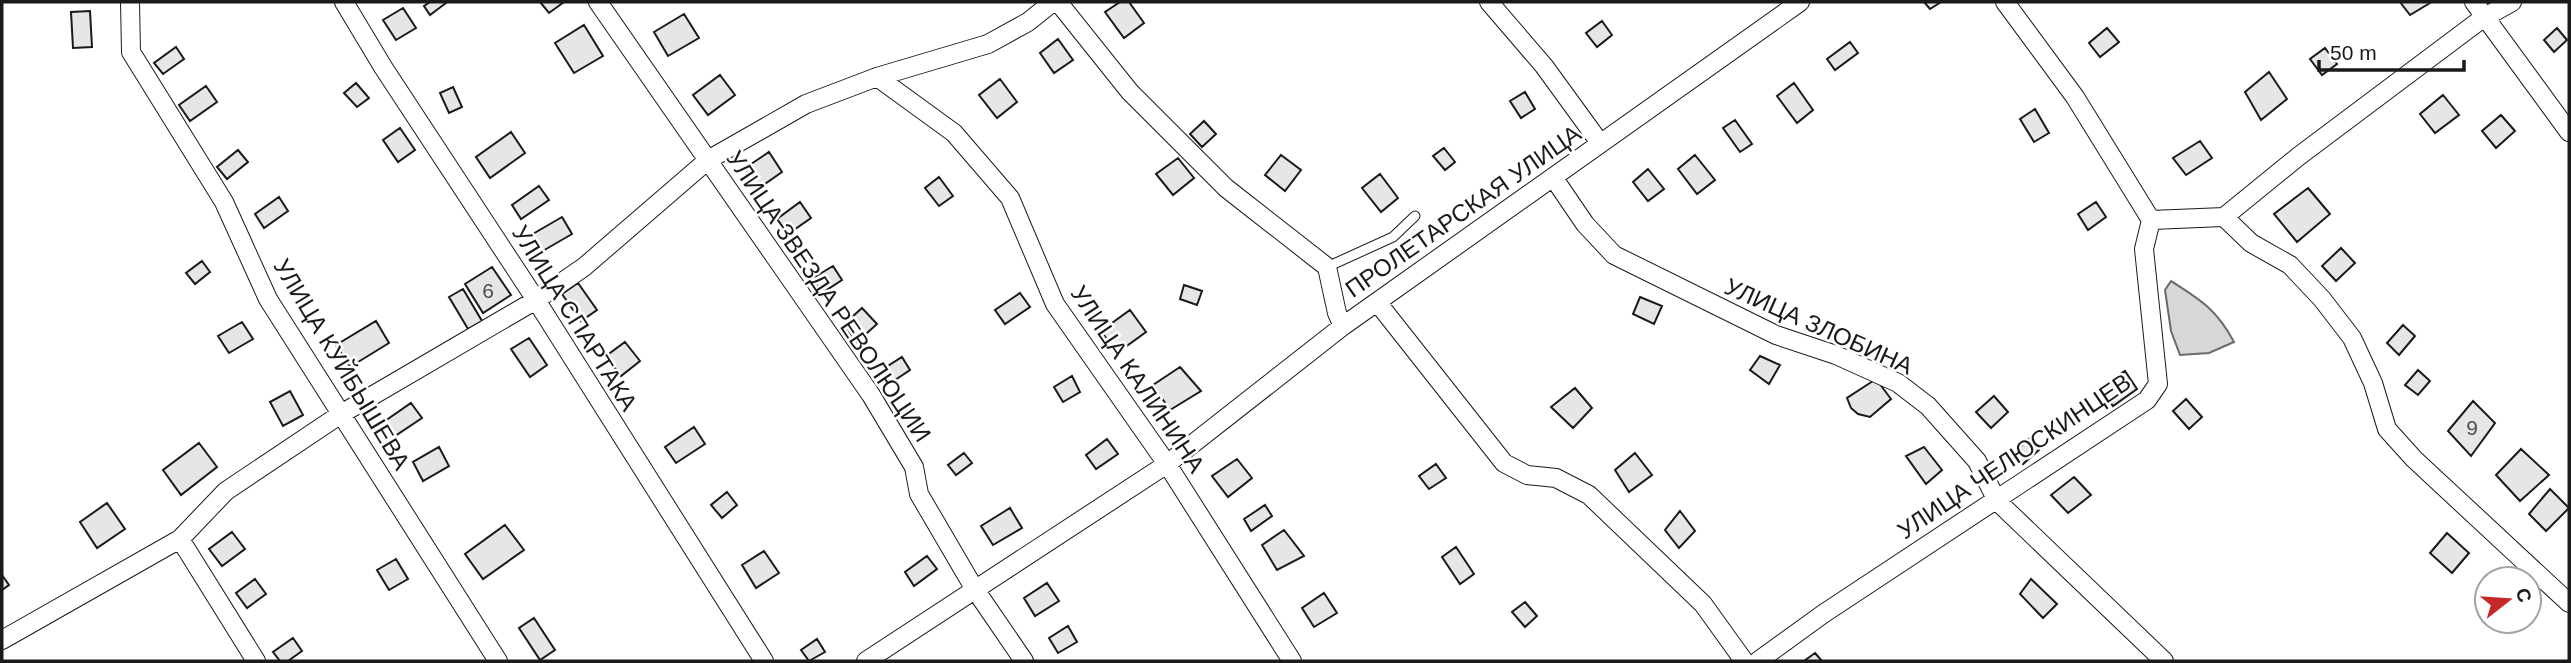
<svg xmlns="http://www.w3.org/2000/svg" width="2571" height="663" font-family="Arial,sans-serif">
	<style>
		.water { fill: #d7d7d7; stroke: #6a6a6a; stroke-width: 2 }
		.building { fill: #e6e6e6; stroke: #1a1a1a; stroke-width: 2 }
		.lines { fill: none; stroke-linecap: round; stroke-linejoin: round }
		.lane-casing { stroke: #1a1a1a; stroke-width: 11 }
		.street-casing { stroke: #1a1a1a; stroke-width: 20 }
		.lane { stroke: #fff; stroke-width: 9 }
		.street { stroke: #fff; stroke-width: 18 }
		.labels { text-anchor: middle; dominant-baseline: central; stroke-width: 5; stroke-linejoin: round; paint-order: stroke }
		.number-label { font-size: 21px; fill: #4d4d4d }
		.street-label { font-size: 24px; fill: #1a1a1a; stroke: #fff }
	</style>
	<rect width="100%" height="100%" fill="#fff"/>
	<path class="water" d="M2171,281c30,19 46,29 63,61l-25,11 -29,2 -9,-24 -6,-41z"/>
	<path class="building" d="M430,2h15l1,1 -16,12 -6,-9z
		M540,2h24l-15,11z
		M1120,2h9l15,21 -20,15 -19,-26z
		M1924,2h17l-11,7z
		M2400,2h30v1l-20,12z
		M403,8l13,20 -20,12 -13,-20z
		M90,11l2,36 -19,1 -2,-36z
		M684,14l15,24 -31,18 -14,-24z
		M1602,21l10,14 -15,12 -11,-14z
		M584,25l19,31 -29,17 -19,-30z
		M2107,28l12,14 -19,15 -11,-14z
		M2557,28l10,12 -13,12 -10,-12z
		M1058,39l15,21 -19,13 -14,-20z
		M1850,42l8,11 -23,17 -8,-11z
		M176,47l8,12 -21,15 -9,-11z
		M2325,48l12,16 -15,11 -12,-16z
		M2269,72l18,27 -26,21 -16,-28z
		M720,75l15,20 -27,20 -15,-20z
		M1000,79l17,23 -20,16 -18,-23z
		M356,83l13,15 -12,9 -13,-14z
		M1794,83l19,27 -16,13 -20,-27z
		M206,86l11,16 -27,19 -11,-16z
		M453,87l9,20 -13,6 -9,-20z
		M1525,92l10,17 -14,9 -11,-17z
		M2443,95l16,20 -24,18 -15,-19z
		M2035,109l14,24 -15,9 -14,-23z
		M2501,115l14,16 -19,17 -14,-17z
		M1735,120l17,24 -12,8 -17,-24z
		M1204,121l12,13 -14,13 -12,-13z
		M400,128l15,22 -17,12 -15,-22z
		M511,132l14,21 -35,25 -14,-21z
		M2200,141l12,17 -26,17 -13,-17z
		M1444,148l11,14 -10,8 -12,-14z
		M238,150l10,12 -21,17 -10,-12z
		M769,152l13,20 -23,16 -14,-20z
		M1281,155l20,15 -16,21 -20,-16z
		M1695,155l20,25 -18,14 -19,-25z
		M1178,158l16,20 -21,17 -17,-21z
		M1648,169l16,20 -16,12 -15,-19z
		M1380,174l18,24 -17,14 -19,-24z
		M939,177l14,19 -14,10 -14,-18z
		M539,186l10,14 -28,19 -9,-14z
		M2308,188l22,26 -33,28 -23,-28z
		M279,197l9,14 -24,17 -9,-14z
		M800,202l11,16 -23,16 -11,-15z
		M2096,202l10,15 -18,13 -10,-16z
		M562,217l10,17 -31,18 -10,-17z
		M2341,248l14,15 -19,18 -14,-15z
		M202,261l8,11 -15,12 -9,-11z
		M833,266l9,14 -20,13 -9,-15z
		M492,267l19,28 -28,18 -18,-29z
		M578,283l19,27 -16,11 -19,-27z
		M1184,285l18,6 -5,14 -17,-6z
		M463,289l19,32 -14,8 -19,-32z
		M1020,293l10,14 -25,17 -10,-14z
		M1640,297l22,9 -8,18 -21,-10z
		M862,308l15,16 -20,18 -15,-16z
		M1130,310l16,22 -29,21 -16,-22z
		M376,321l13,22 -39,24 -14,-22z
		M242,322l11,17 -24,14 -11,-17z
		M2403,325l12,11 -16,19 -12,-12z
		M529,338l18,27 -17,12 -19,-28z
		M625,342l15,19 -19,15 -15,-20z
		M1760,356l20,9 -11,19 -19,-14z
		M902,357l8,13 -21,14 -9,-13z
		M1180,367l21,24 -31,19 -17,-25z
		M2418,370l12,11 -12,14 -13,-10z
		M2125,371l12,18 -24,17 -13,-18z
		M1072,376l8,16 -17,10 -9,-15z
		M1876,379l15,20 -21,18 -12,-3 -7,-6 -4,-10z
		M1575,388l17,20 -19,20 -22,-21z
		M290,391l13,24 -20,11 -13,-24z
		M1994,396l14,16 -17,16 -15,-16z
		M2186,399l16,18 -13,12 -16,-18z
		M2473,401l22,22 -24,33 -23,-25z
		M411,403l11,15 -27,18 -10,-15z
		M694,427l11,17 -29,19 -11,-16z
		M1107,439l11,15 -22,15 -10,-14z
		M2029,439l10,11 -16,14 -10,-11z
		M199,443l18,24 -36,28 -18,-25z
		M439,447l10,19 -26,15 -10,-19z
		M1924,447l18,23 -16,14 -20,-28z
		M2521,449l28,26 -29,26 -24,-26z
		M964,453l8,10 -16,12 -8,-10z
		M1635,453l17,22 -23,17 -14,-22z
		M1237,459l15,19 -24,19 -16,-21z
		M1436,464l10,14 -17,11 -10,-13z
		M2074,477l17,18 -23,18 -17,-18z
		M2550,489l19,19 -23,23 -17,-17z
		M727,492l10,13 -15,13 -11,-13z
		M107,503l18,26 -28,19 -17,-26z
		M1265,505l7,11 -21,15 -7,-12z
		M1010,508l12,20 -29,17 -12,-19z
		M1680,511l15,20 -16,17 -14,-18z
		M505,525l19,25 -41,29 -18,-25z
		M1284,530l20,26 -27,14 -15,-25z
		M232,532l13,17 -23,17 -13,-17z
		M2447,533l22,20 -17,20 -22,-20z
		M1456,547l18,27 -14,10 -18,-27z
		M764,551l15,22 -23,15 -14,-23z
		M927,556l10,13 -23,17 -9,-14z
		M396,559l12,20 -19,11 -12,-20z
		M2,575l7,10 -7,5z
		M255,579l11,15 -19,14 -11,-15z
		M2031,579l26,25 -14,14 -23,-24z
		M1047,583l12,18 -24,15 -11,-18z
		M1324,593l13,20 -23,14 -12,-19z
		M1525,602l12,14 -12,11 -13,-15z
		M534,618l21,32 -15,10 -21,-32z
		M1068,626l9,16 -19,11 -9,-15z
		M293,638l9,13 -14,10h-8l-7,-9z
		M817,639l8,13 -16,9 -8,-11z
		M1815,653l7,8h-18z"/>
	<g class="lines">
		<defs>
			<path id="lane" d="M1327,267l66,-30 22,-21"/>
			<path id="street" d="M130,2l1,50 93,150 44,97 230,362
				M344,2l39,65 153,233 228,361
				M598,2l273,393 43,72 5,27 55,94 50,73
				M1058,2l72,90 96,96 101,79 10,46 6,13
				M1489,2l55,64 56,77
				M2005,2l70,95 76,123
				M2474,2l95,130
				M877,77l77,56 56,65 45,106 112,160 125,197
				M1553,177l32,47 29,31 162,80 60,20 62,28 30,23 49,55 20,40 167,160
				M2224,217l27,26 39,22 32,34 30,39 21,45 14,46 27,30 155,144
				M2151,220l73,-3 75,-61 184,-138 29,-16
				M1377,302l127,161 23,12 29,3 33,17 114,109 41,57
				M180,539l76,122
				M2,640l178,-101 46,-48 115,-77 195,-114 48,-33 124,-107 98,-56 71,-27 111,-33 40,-22 25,-20
				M866,661l301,-197 176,-138 457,-324
				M1758,661l65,-47 324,-214 11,-16 -14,-135 7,-29"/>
		</defs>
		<use href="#lane" class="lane-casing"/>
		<use href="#street" class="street-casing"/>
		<use href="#lane" class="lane"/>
		<use href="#street" class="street"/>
	</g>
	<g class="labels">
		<g class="number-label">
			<text x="488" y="290">6</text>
			<text x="2472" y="427">9</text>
		</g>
		<g class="street-label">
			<text transform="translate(1463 211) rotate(-35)">ПРОЛЕТАРСКАЯ УЛИЦА</text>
			<text transform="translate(829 296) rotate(56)">УЛИЦА ЗВЕЗДА РЕВОЛЮЦИИ</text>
			<text transform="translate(575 318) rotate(58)">УЛИЦА СПАРТАКА</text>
			<text transform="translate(1819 326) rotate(24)">УЛИЦА ЗЛОБИНА</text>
			<text transform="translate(342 364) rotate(59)">УЛИЦА КУЙБЫШЕВА</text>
			<text transform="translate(1138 379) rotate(56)">УЛИЦА КАЛИНИНА</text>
			<text transform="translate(2014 456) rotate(-34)">УЛИЦА ЧЕЛЮСКИНЦЕВ</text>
		</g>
	</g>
	<rect width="2571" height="663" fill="none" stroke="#1a1a1a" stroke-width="7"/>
	<g transform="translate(2508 600) rotate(73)"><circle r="33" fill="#ffffff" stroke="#a3a3a3" stroke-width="2"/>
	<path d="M0-5L12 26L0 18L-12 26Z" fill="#c62828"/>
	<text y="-10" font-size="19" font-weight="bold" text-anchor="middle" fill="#1a1a1a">С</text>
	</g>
	<path d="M2319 60v10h145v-10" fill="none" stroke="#1a1a1a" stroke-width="3.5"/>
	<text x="2330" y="60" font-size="21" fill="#1a1a1a" stroke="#ffffff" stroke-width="5" paint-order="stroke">50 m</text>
</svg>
